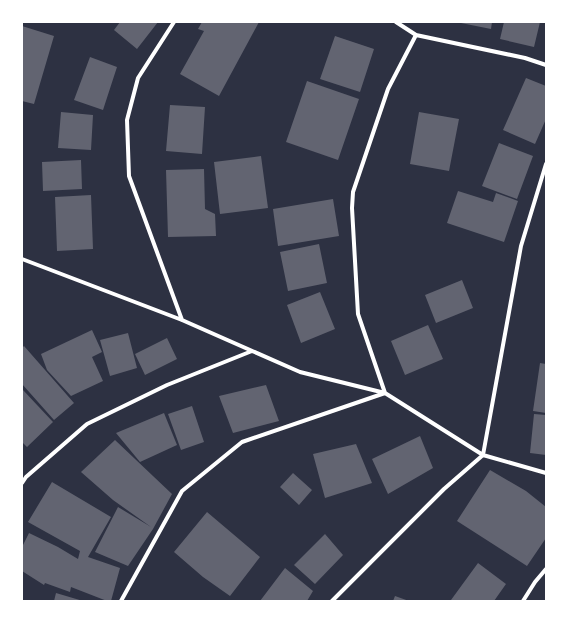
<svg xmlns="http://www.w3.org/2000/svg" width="568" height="623" font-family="'Titillium Web',sans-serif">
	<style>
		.building { fill: #626471 }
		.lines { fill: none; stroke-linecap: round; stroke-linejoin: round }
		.minor { stroke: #fff; stroke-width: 4 }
	</style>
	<rect width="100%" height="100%" fill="#2d3142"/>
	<path class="building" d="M120,22h38l-21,27 -23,-19z
		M202,22h57l-40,74 -39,-22 24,-43 -6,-2z
		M456,22h36l-1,7z
		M504,22h36l-6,25 -34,-8z
		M22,26l32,10 -20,68 -12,-3z
		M335,36l39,13 -14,43 -40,-13z
		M90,57l27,10 -14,43 -29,-10z
		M526,78l20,8v33l-11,25 -32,-14z
		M307,81l52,18 -21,61 -52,-18z
		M170,105l35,2 -3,47 -36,-3z
		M61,112l32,3 -2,35 -33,-2z
		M419,112l40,7 -10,52 -39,-7z
		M499,143l34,13 -16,43 -35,-13z
		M261,156l7,52 -48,6 -6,-52z
		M81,160l1,29 -39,2 -1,-29z
		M204,169l1,40 10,5 1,22 -48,1 -2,-67z
		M458,191l35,11 3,-9 22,8 -14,41 -57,-19z
		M91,195l2,54 -36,2 -2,-54z
		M333,199l6,37 -61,10 -5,-37z
		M319,244l8,39 -39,8 -8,-39z
		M462,280l11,28 -37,15 -11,-28z
		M320,292l15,37 -34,14 -14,-38z
		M428,325l15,34 -38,16 -14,-34z
		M92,330l10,22 -10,5 11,24 -32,15 -24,-26 -6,-16z
		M128,333l9,35 -27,8 -10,-36z
		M167,338l10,21 -32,16 -10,-21z
		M24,346l50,57 -20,17 -32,-36v-36z
		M540,363l6,1v49l-13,-2z
		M266,385l13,36 -46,12 -14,-37z
		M23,390l30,32 -26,25 -5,-5z
		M192,406l12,36 -23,8 -13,-36z
		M164,413l13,32 -37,17 -24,-29z
		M534,414l12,1v40l-16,-2z
		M420,436l13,32 -45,26 -16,-35z
		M115,440l57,54 -19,35 -25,37 -33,-14 23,-45 33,20 -38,-27 -32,-28z
		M356,444l16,39 -47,15 -12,-44z
		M490,470l36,21 20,16v31l-19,28 -70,-45z
		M293,473l19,17 -13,15 -19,-18z
		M52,482l59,35 -23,40 32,11 -9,33h-4l-36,-14 -1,5 -25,-9 -1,2 -22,-14v-24l7,-14 29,14 20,12 2,-8 -52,-29z
		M207,512l53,45 -30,39 -27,-19 -29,-25z
		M325,534l18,21 -28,29 -21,-19z
		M478,563l28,21 -12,17h-42l-1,-1z
		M285,568l28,23 -6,10h-47z
		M56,593l27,8h-29z
		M395,596l14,5h-16z"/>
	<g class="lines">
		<path class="minor" d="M174,22l-36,56 -11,42 2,56 53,144
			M396,22l20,13 109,23 21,7
			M22,259l160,61 118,52 85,21 98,62 63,18
			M22,483l4,-6 61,-53 80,-39 85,-34
			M121,601l61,-110 60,-49 143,-49 -27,-79 -6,-106 1,-16 35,-103 28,-54
			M332,601l112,-112 39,-34 38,-209 25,-82
			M523,601l12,-19 11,-13"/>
	</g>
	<rect width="568" height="623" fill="none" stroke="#ffffff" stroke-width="46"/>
</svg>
